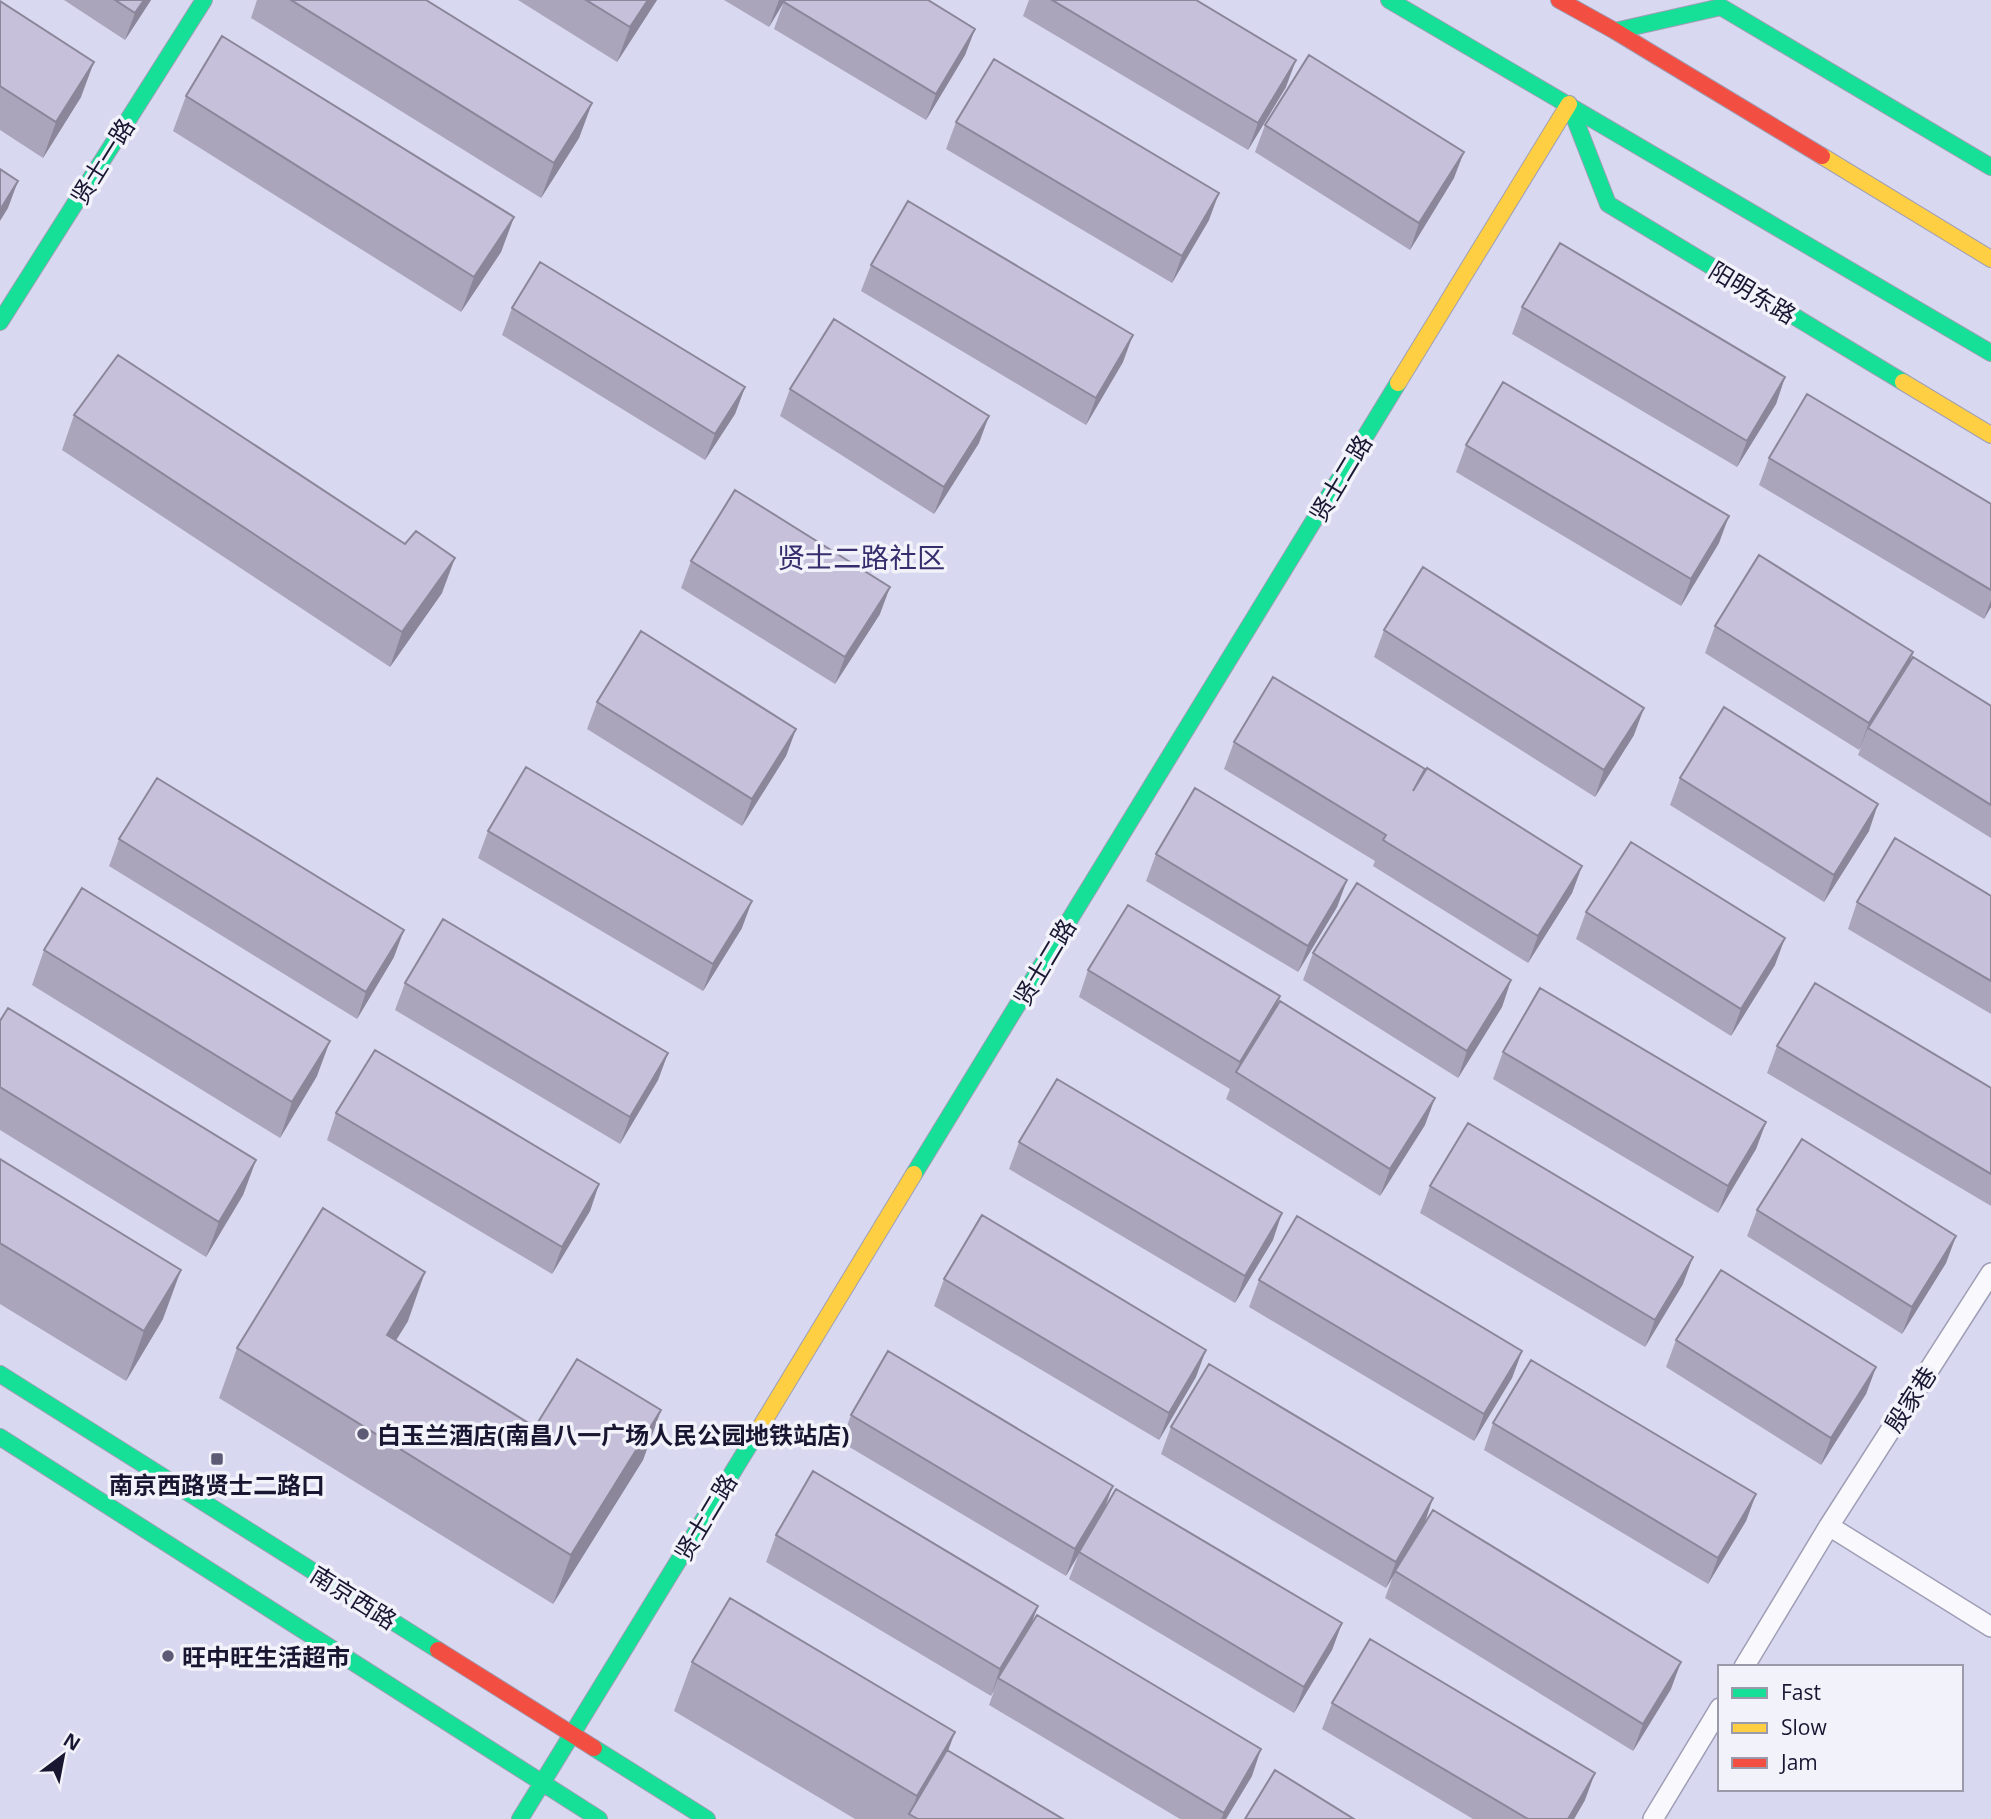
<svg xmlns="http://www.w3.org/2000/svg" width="1991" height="1819" font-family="'Open Sans','Noto Sans SC',sans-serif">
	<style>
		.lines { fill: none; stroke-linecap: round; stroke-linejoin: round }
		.lane-casing { stroke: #9f9eb6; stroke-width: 22 }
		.fast-casing { stroke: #9f9eb6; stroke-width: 18 }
		.slow-casing { stroke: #9f9eb6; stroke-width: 18 }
		.jam-casing { stroke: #9f9eb6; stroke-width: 18 }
		.lane { stroke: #f9f9fd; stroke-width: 19 }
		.fast { stroke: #16e098; stroke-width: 16 }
		.slow { stroke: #ffcf43; stroke-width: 16 }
		.jam { stroke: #f24e42; stroke-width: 16 }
		.wall { fill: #aba5bc }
		.shaded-wall { fill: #8b8699 }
		.building { fill: #c7c0db; stroke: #8b8699; stroke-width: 2 }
		.poi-dot { fill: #5c5a74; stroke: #f2f2fa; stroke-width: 2.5 }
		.labels { text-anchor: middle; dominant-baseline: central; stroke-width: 7; stroke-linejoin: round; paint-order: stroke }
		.street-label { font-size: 24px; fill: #191632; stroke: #f2f2fa }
		.poi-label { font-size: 24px; font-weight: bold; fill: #191632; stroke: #f2f2fa; text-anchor: start }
		.quarter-label { font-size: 28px; fill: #372d6d; stroke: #f2f2fa }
	</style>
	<rect width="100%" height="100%" fill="#d8d8f0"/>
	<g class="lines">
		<defs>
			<path id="lane" d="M1829,1526l162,101
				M1744,1667l85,-141 162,-253
				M1653,1819l67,-111"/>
			<path id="fast" d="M1389,0l602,353
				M1615,31l106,-24 270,160
				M1569,104l39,100 295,178
				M0,322l204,-322
				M914,1174l484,-791
				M0,1374l438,276
				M0,1437l599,382
				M594,1748l113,71
				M520,1819l241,-393"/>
			<path id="slow" d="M1822,156l169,103
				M1903,382l88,53
				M1398,383l171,-279
				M761,1426l153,-252"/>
			<path id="jam" d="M1559,0l56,31 207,125
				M438,1650l156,98"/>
		</defs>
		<use href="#lane" class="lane-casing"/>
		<use href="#fast" class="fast-casing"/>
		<use href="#slow" class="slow-casing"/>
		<use href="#jam" class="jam-casing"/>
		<use href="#lane" class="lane"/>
		<use href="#fast" class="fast"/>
		<use href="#slow" class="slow"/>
		<use href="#jam" class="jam"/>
	</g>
	<path class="wall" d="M64,0h87l-26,40z
		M257,0h169l166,103 -13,35 -38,60 -290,-180z
		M518,0h139l-40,62z
		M724,0h204l47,29 -10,26 -39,65 -152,-91 9,-25 -14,23z
		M1029,0h167l90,87 -38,63 -225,-134z
		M0,1l81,96 -38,61 -43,-28z
		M186,96l328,121 -13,35 -40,60 -288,-181z
		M956,122l253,98 -37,63 -226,-134z
		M1265,125l189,53 -44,72 -155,-98z
		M871,265l252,97 -37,63 -225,-134z
		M1522,307l263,70 -9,27 -39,63 -225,-133z
		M512,308l233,79 -10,27 -30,46 -203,-125z
		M790,389l189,54 -45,71 -154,-98z
		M74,415l368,178 -52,74 -328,-217z
		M1466,445l253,98 -38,63 -225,-134z
		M1769,458l222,46v103l-7,12 -225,-134z
		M691,561l189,53 -45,70 -154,-96z
		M1715,626l196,34 80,46v132l-133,-83 3,-8 -2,3 -154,-97z
		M1384,630l250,105 -39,62 -221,-140z
		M597,702l199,27 -10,27 -44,70 -155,-97z
		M1234,742l188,34 160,90 -10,27 -44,70 -155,-97 2,-5 -151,-92z
		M1680,778l189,53 -45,71 -154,-97z
		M488,831l254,97 -39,63 -225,-133z
		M119,839l275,118 -37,62 -248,-153z
		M1156,854l191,26 -10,27 -39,65 -152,-91z
		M1991,896v118l-143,-85 9,-27z
		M1586,912l189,53 -44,71 -155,-97z
		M44,950l273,126 -37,62 -248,-153z
		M1313,953l198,27 -9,27 -44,71 -155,-98z
		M1088,970l192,26 -5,13 150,116 -45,71 -154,-97 4,-10 -151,-92z
		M405,983l263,70 -10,27 -38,64 -225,-134z
		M0,1021l256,139 -13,35 -37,62 -206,-127z
		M1777,1046l214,42v118l-224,-133z
		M1503,1052l263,70 -10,27 -38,64 -225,-134z
		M336,1113l263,71 -9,27 -38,63 -225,-134z
		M1019,1142l254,98 -38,63 -226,-134z
		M0,1159l163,160 -37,62 -126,-77z
		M1430,1186l253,98 -38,63 -225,-134z
		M1757,1210l199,26 -10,27 -44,71 -155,-98z
		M944,1279l252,98 -37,63 -225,-134z
		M1259,1280l263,71 -10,27 -38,63 -225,-134z
		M408,1321l-12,19 139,87 126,-17 -18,50 -90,144 -334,-206 18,-50z
		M1676,1340l200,27 -10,27 -45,71 -155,-98z
		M851,1415l254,94 237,114 -10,27 -38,63 -225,-134 9,-23 -12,20 -225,-134z
		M1493,1423l263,71 -10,27 -38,63 -224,-134z
		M1171,1427l253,98 247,164 -38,62 -248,-153 8,-22 -7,12 -225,-134z
		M776,1535l262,71 -6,16 220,154 -26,43h-46l-191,-114 5,-14 -3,5 -225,-134z
		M692,1662l256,88 115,69h-208l-181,-108z
		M1332,1703l253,97 -11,19h-101l-151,-90z"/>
	<path class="shaded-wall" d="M144,0h7l-26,40 10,-27z
		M648,0h9l-40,62 13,-35z
		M779,0h6l-16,27z
		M975,29l-10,26 -39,65 10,-26z
		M1296,60l-10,27 -38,63 10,-27z
		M94,62l-13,35 -38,61 13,-36z
		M592,103l-13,35 -38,60 13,-35z
		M1464,152l-10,26 -44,72 9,-27z
		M18,181l-10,27 -8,13v-11z
		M1219,193l-10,27 -37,63 10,-27z
		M514,217l-13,35 -40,60 13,-35z
		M1133,335l-10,27 -37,63 10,-27z
		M1785,377l-9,27 -39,63 10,-26z
		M745,387l-10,27 -30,46 10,-26z
		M989,416l-10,27 -45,71 10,-27z
		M1729,516l-10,27 -38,63 10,-27z
		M455,558l-13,35 -52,74 12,-35z
		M890,587l-10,27 -45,70 10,-27z
		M1991,600v7l-7,12z
		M1913,652l-9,27 -36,49 -9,22 10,-27z
		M1644,708l-10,27 -39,62 9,-27z
		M796,729l-10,27 -44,70 10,-27z
		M1878,804l-9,27 -45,71 10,-27z
		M1582,866l-10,27 -44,70 10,-27z
		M1347,880l-10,27 -39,65 10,-26z
		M752,901l-10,27 -39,63 10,-27z
		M404,930l-10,27 -37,62 9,-27z
		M1785,938l-10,27 -44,71 10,-27z
		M1511,980l-9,27 -44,71 9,-27z
		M1280,996l-10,27 -34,50 4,-11z
		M330,1041l-13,35 -37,62 12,-36z
		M668,1053l-10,27 -38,64 10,-27z
		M1435,1098l-10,27 -45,71 10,-27z
		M1766,1122l-10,27 -38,64 10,-27z
		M256,1160l-13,35 -37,62 13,-35z
		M599,1184l-9,27 -38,63 10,-27z
		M1282,1213l-9,27 -38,63 10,-27z
		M1956,1236l-10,27 -44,71 10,-27z
		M1693,1257l-10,27 -38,63 10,-27z
		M181,1270l-18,49 -37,62 18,-50z
		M425,1272l-17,49 -39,63 18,-49z
		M1206,1350l-10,27 -37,63 10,-27z
		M1522,1351l-10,27 -38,63 10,-27z
		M1876,1367l-10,27 -45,71 10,-27z
		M661,1410l-18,50 -90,144 18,-49z
		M1113,1486l-10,26 -37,64 9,-27z
		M1756,1494l-10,27 -38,63 10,-26z
		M1433,1498l-9,27 -38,63 10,-26z
		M1038,1606l-10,26 -30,46 -7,18 9,-27z
		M1342,1623l-10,27 -38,63 10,-26z
		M1681,1662l-10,27 -38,62 10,-27z
		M955,1732l-18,49 -27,33 7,-18z
		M1261,1749l-9,27 -26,43h-5l3,-6z
		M1595,1773l-10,27 -11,19h-6z"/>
	<path class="building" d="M115,0h29l-9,13z
		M291,0h135l166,103 -38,60z
		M586,0h62l-18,27z
		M785,0h143l47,29 -39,65 -152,-92z
		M1052,0h144l100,60 -38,63z
		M0,1l94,61 -38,60 -56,-36z
		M222,36l292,181 -40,60 -288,-181z
		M1309,55l155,97 -45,71 -154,-98z
		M994,59l225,134 -37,63 -226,-134z
		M0,169l18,12 -18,29z
		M908,201l225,134 -37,63 -225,-133z
		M1560,243l225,134 -38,64 -225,-134z
		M540,262l205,125 -30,47 -203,-126z
		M834,319l155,97 -45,71 -154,-98z
		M118,355l287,189 11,-13 39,27 -53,74 -328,-217z
		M1503,382l226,134 -38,63 -225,-134z
		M1807,394l184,110v86l-222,-132z
		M735,490l155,97 -45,70 -154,-96z
		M1759,555l154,97 -44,71 -154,-97z
		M1423,567l221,141 -40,62 -220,-140z
		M641,631l155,98 -44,70 -155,-97z
		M1913,657l78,49v99l-123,-77z
		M1273,677l152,92 -12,22 14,-23 155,98 -44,70 -155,-96 3,-5 -152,-93z
		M1724,707l154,97 -44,71 -154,-97z
		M526,767l226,134 -39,63 -225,-133z
		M157,778l247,152 -38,62 -247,-153z
		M1195,788l152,92 -39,66 -152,-92z
		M1895,838l96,58v85l-134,-79z
		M1631,842l154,96 -44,71 -155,-97z
		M1357,883l154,97 -44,71 -154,-98z
		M82,888l248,153 -38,61 -248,-152z
		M1128,905l152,91 -40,66 -152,-92z
		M443,919l225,134 -38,64 -225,-134z
		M1815,983l176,105v86l-214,-128z
		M1540,988l226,134 -38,64 -225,-134z
		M1280,1001l155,97 -45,71 -154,-97z
		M8,1008l248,152 -37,62 -219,-135v-66z
		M375,1050l224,134 -37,63 -226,-134z
		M1057,1079l225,134 -37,63 -226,-134z
		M1468,1123l225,134 -38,63 -225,-134z
		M1802,1139l154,97 -44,71 -155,-97z
		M0,1159l181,111 -37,61 -144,-88z
		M323,1208l102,64 -38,63 148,92 42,-68 84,51 -90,145 -334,-207z
		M982,1215l224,135 -37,63 -225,-134z
		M1297,1216l225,135 -38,63 -225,-134z
		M1721,1270l155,97 -45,71 -155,-98z
		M888,1351l225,135 -38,63 -224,-134z
		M1531,1360l225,134 -38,64 -225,-135z
		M1209,1364l224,134 -37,64 -225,-135z
		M813,1471l225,135 -38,63 -224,-134z
		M1116,1489l226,134 -38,64 -225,-135z
		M1433,1510l248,152 -38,62 -248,-153z
		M730,1598l225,134 -38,64 -225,-134z
		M1037,1615l224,134 -37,64 -226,-135z
		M1370,1639l225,134 -27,46h-40l-196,-116z
		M947,1750l116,69h-145l-9,-5z
		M1275,1770l79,49h-109z"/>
	<g class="poi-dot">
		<circle cx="363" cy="1434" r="7"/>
		<rect x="210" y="1452" width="14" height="14" rx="3.5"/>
		<circle cx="168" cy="1656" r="7"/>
	</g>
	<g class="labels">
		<g class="street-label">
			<text transform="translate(102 161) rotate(-58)">贤士一路</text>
			<text transform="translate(1753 292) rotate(31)">阳明东路</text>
			<text transform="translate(1340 478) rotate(-59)">贤士二路</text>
			<text transform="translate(1044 962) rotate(-59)">贤士二路</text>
			<text transform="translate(1910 1399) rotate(-57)">殷家巷</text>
			<text transform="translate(705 1517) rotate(-59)">贤士二路</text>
			<text transform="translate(354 1597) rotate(32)">南京西路</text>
		</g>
		<g class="poi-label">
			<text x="377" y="1434">白玉兰酒店(南昌八一广场人民公园地铁站店)</text>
			<text x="217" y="1484" text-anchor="middle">南京西路贤士二路口</text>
			<text x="182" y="1656">旺中旺生活超市</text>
		</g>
		<g class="quarter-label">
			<text x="861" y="557">贤士二路社区</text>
		</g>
	</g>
	<rect x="1718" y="1665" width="245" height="126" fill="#f2f2fa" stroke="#9b9aaa" stroke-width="2"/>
	<rect x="1732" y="1688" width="35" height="10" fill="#16e098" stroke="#9b9aaa" stroke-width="2"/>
	<text x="1781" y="1700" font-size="21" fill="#191632">Fast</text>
	<rect x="1732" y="1723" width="35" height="10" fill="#ffcf43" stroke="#9b9aaa" stroke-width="2"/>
	<text x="1781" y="1735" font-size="21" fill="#191632">Slow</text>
	<rect x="1732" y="1758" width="35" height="10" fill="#f24e42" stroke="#9b9aaa" stroke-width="2"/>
	<text x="1781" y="1770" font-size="21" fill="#191632">Jam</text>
	<g transform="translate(63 1756) rotate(32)" stroke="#f2f2fa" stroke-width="5" paint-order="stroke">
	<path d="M0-5L12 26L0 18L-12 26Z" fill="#191632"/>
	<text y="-10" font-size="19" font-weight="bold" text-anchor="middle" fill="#191632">N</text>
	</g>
</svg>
